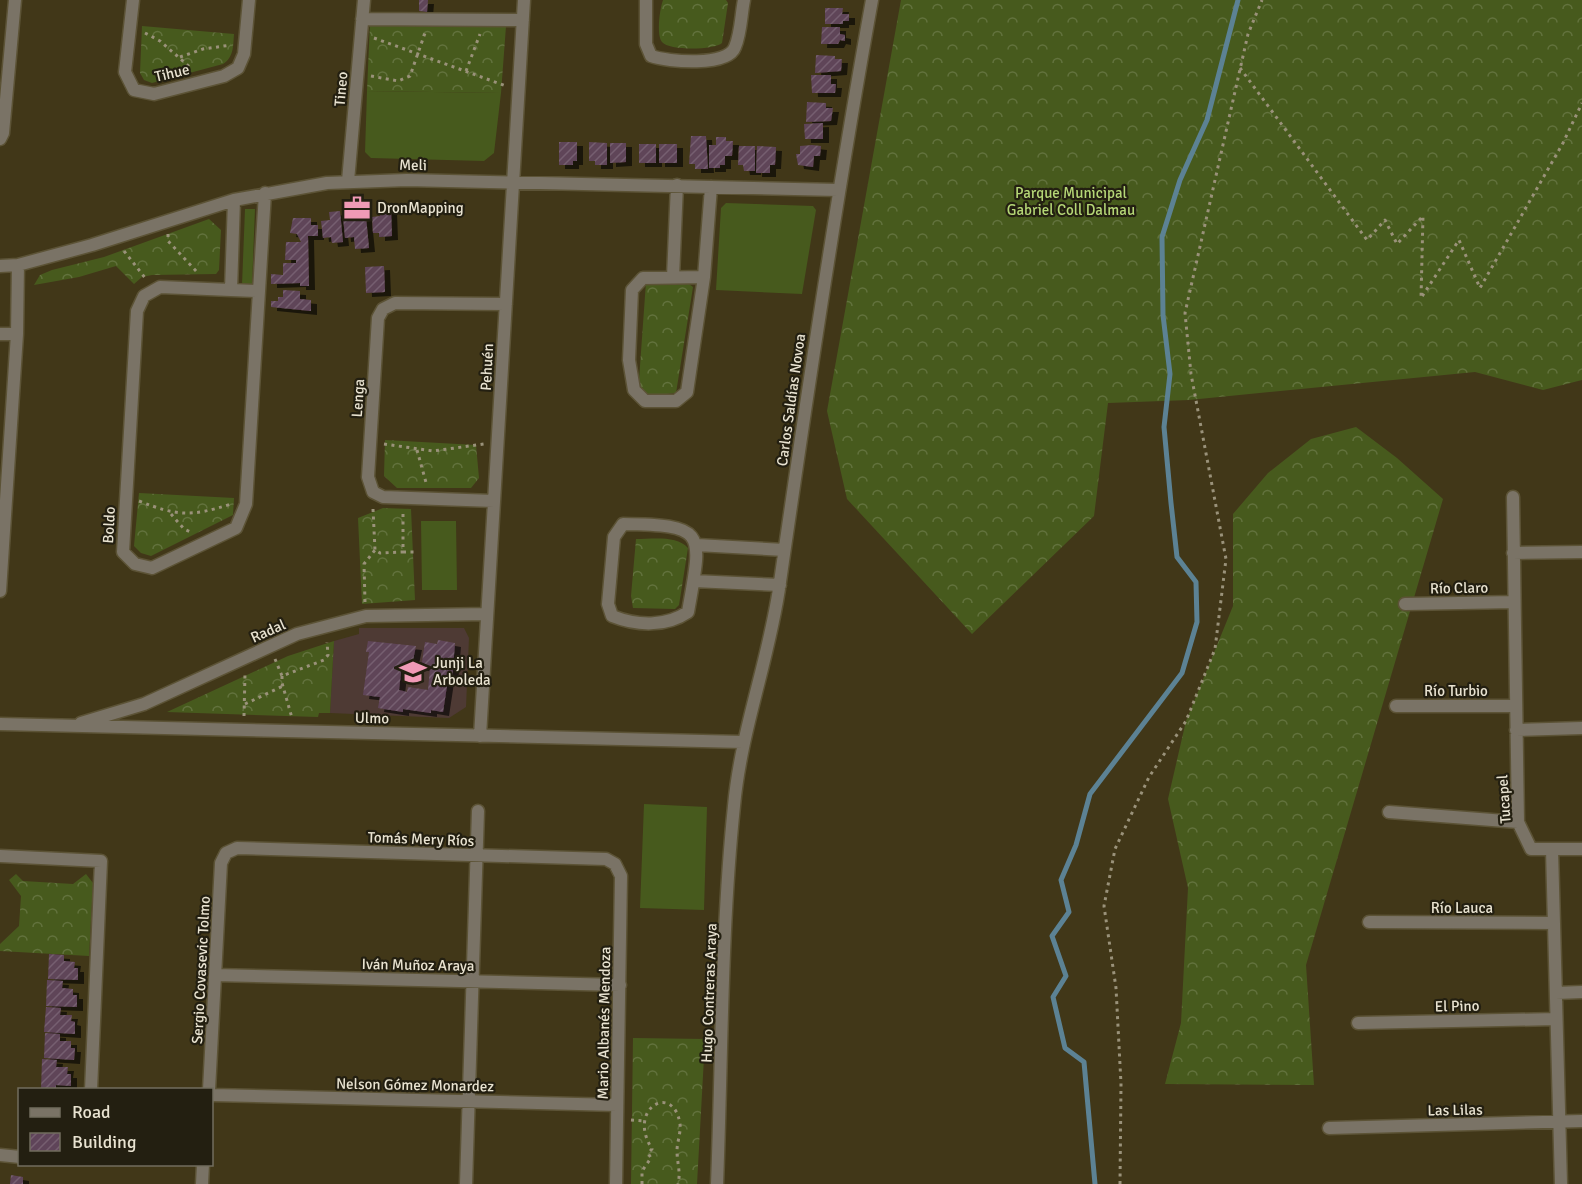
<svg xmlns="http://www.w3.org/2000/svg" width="1582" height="1184" font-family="Signika,sans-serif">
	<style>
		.education { fill: #4e3a34 }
		.grass { fill: #475a1d }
		.forest { fill: url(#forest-crowns) }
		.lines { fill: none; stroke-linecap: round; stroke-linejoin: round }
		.stream { stroke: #5c8294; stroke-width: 5 }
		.building { fill: url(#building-hatch); fill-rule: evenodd; filter: url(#shadow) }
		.minor-casing { stroke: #5c5336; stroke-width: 15 }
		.path { stroke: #9a927a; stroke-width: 3; stroke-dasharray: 3 4.5; stroke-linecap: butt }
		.minor { stroke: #7a7366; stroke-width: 12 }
		.labels { text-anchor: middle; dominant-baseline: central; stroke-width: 4.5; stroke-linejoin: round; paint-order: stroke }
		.street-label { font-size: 15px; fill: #e9e3d1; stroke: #231f11 }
		.park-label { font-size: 15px; fill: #b5d776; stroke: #231f11 }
		.poi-label { font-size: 15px; fill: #e9e3d1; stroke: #231f11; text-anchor: start }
	</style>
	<defs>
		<pattern id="forest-crowns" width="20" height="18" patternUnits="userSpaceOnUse" patternTransform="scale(1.5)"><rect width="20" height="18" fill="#475a1d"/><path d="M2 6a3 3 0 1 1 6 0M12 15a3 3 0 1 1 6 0" fill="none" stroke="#62723d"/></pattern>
		<pattern id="building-hatch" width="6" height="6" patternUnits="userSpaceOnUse" patternTransform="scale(1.5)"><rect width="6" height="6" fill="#5f4459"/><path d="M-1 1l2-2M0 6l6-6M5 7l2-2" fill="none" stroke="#765f70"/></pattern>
		<filter id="shadow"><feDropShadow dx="6" dy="4" stdDeviation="0" flood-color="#0009"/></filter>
	</defs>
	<rect width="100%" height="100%" fill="#413718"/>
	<path class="education" d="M359,628h105l5,10 -3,69 -17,11 -119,-5 4,-72 25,-7z"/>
	<path class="grass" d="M367,91l134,2 -7,60 -10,8 -113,-3 -6,-6z
		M726,203l87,3 3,4 -14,84 -86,-4 5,-82z
		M245,209h10l-3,77 -10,-1z
		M421,521h35l1,69h-35z
		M644,804l63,3 -3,103 -64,-2z"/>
	<path class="forest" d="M663,0h63l2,3 -6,40c-7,7 -53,8 -60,-1 -6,-7 -2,-34 1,-42z
		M901,0h681v380l-39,10 -68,-18 -286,28 -81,3 -14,113 -122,118 -125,-135 -20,-88z
		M370,23l136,3 -5,67 -134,-2z
		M142,26l92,8c-1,12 0,23 -11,30l-71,19 -8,-3 -4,-7z
		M209,219l12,11 -2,40 -3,4 -64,1 -10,2 -8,7 -18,-18 -37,11 -45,8 6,-10 12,-5 52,-13z
		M685,281l8,6 -17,106 -28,3 -8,-3 -1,-13 7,-98z
		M1356,427l41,31 46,41 -137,466 8,120 -149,-1 16,-61 7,-135 -20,-89 18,-78 47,-115v-92l35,-41 43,-34z
		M385,440l91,5 3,33 -8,10h-74l-13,-12z
		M139,493l95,5 -1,17 -82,41 -10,-3 -7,-7z
		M383,508l28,1 4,91 -53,4 -4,-86z
		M636,539c16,0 41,-4 52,9l-9,57 -4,4 -42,-1 -2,-12z
		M334,641l-4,72h-11l-1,4 -151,-5 121,-56z
		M16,874l7,7 50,3 13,-10 7,9 -4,73 -89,-5v-7l19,-18 2,-30 -12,-16z
		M633,1038l72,1 -8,145h-66z"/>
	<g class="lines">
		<path class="stream" d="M1095,1184l-11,-122 -19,-14 -12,-51 13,-21 -14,-40 17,-24 -8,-32 15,-35 14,-51 92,-121 15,-51 -1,-40 -19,-25 -6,-54 -7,-76 6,-53 -7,-59 -1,-78 18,-57 27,-60 31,-120"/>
	</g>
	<path class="building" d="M419,0h9l-1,12 -8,-1z
		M825,8h18l-1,6h7v7h-6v3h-18z
		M822,27h18v7l5,1v6l-5,-1 -2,4h-17z
		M816,55l19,1v3h7l-1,12 -26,2z
		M811,75h20v9h5l-1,9h-23z
		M807,102l19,1v5h7l-2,13 -25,1z
		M823,123v16h-18l-1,-15z
		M691,136h15l2,33h-13v-5h-6z
		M716,137h10v4h7l-1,15h-7v9h-5v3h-11v-23h7z
		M559,142h18v19h-4v4h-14z
		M589,142l18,1v22h-12v-4h-6z
		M610,143h16v19l-16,1z
		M639,144h17v19h-17z
		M659,144h18v19h-18z
		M812,145l9,1 -1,10h-6l-1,11 -15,-2 -2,-11h4v-8z
		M739,146h16v25h-11l-1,-6h-5z
		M757,146l19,1 -1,18h-5v8h-14z
		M348,204l1,7 5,-1 1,8 11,-1 3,31 -14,1 -1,-12 -9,1 -3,-33z
		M379,209h12l1,27 -13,1v-4h-6l-1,-16 8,-1z
		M340,211l3,31 -11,1 -1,-6 -8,1 -2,-17 9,-1 -1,-8z
		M293,218h18v7h7v11h-10l1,50h-9v-3l-29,1v-10l12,1v-12h13v-3h-11l1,-18h15l-4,-8 -7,-1z
		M384,266l1,26 -19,1 -1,-26z
		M283,290l17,1v8l11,1v11l-40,-4v-6h7v-4h5z
		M438,640l17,3 -3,36h-4l-5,33 -12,-2v3l-28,-4v3l-25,-4 2,-11 -17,-2 6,-43h-3l2,-11 48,5 -3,14 9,2 3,-20 12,2zM402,664l28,4 -2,22 -20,-3 -1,5 -8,-2z
		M49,954l15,1v6l11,1 -1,6h4v12l-30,-1z
		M47,980l16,1 -1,7 11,1v6h4v12l-31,-1z
		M46,1007l15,1 -1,7h12l-1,6 4,1v12l-31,-2z
		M45,1033l15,1v7h11v7h4l-1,12 -30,-2z
		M42,1059l15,1 -1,7h12l-1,7h4v12l-15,-1v5h-15z
		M11,1175l12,2v7h-13z"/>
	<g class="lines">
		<defs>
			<path id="minor" d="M133,0l-8,72 9,18 20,4 70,-18 14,-8 6,-14 5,-54
				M646,0v44l5,12c17,6 77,11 84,-9 6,-14 6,-32 9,-47
				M362,19l161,1
				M0,139l3,-6 12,-133
				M348,181l16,-181
				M234,200l-3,90 -71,-3 -16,9 -7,15 -14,241 12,12 17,4 84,-40 10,-24 19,-311
				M0,266l18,-1 74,-20 142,-45 93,-17 80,-3 431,10
				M673,277l4,-92
				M704,277l-61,1 -11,12 -3,70 5,30 11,11h31l11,-9 17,-115 7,-90
				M231,290l28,1
				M0,334h17
				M1513,497l5,325 13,27h51
				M494,501l-111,-4 -10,-5 -5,-15 10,-159 5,-9 12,-6 111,1
				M623,524c85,1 79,8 65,88 -22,15 -51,14 -76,4l-4,-12 6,-67z
				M697,545l87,5
				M1513,553l69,-1
				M694,581l86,4
				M0,591l17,-257 1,-69
				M1405,604l109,-2
				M1396,706h120
				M81,723l63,-19 153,-70 69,-18 121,-2
				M0,724l743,18
				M1516,730l66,-2
				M480,736l44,-736
				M1389,812l129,10
				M1552,850l9,334
				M0,856l101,5 -10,229
				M1369,922l185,1
				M215,975l405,10
				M1556,993l26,-1
				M1358,1023l198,-4
				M209,1090l12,-227 5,-10 11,-5 369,11 9,5 6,12 -5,308
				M212,1095l405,10
				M1329,1128l253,-7
				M0,1155l20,2
				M202,1184l1,-20
				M466,1184l12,-373
				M717,1184c5,-126 4,-253 17,-378 7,-77 36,-149 46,-224 28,-195 57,-389 92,-582"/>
		</defs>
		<use href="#minor" class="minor-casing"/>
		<path class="path" d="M145,33l15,8 32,28
			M374,38l132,48
			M180,57l23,-8 28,-4
			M1240,68l127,172 18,-20 12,24 26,-28 -2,82 38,-58 21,48 83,-145 19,-40
			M466,71l14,-37
			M371,76l27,5 12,-5 15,-43
			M168,234v7l30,32
			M124,251l22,28
			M384,444l49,7 51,-7
			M417,450l10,36
			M139,501c38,15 52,16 92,3
			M373,509l2,41 5,3 23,-1v-39
			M171,514l13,15 9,4
			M403,552h13
			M365,602l-1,-38 11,-14
			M275,659l7,17 42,-16 4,-5 -1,-13
			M282,676v7l10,35
			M245,704l38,-18
			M244,716l1,-42
			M631,1120l13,1
			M642,1184v-13l9,-13 -3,-5 4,-4c-26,-41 22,-67 28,-25 1,9 -3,18 -3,27 0,12 4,21 1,33
			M1120,1184l1,-100 -5,-96 -12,-82 11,-57 34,-72 37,-56 29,-72 11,-90 -35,-185 -6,-61 63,-279 14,-34"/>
		<use href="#minor" class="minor"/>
	</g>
	<defs>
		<symbol id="office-bare" viewBox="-9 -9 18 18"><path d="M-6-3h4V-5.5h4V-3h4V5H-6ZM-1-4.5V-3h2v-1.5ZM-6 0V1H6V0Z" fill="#f09ab6" stroke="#231f11" stroke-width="2.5" paint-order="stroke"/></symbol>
		<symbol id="school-bare" viewBox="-9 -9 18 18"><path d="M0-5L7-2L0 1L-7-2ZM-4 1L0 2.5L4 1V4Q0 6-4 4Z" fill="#f09ab6" stroke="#231f11" stroke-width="2.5" paint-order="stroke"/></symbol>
	</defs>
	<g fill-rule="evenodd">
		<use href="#office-bare" x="338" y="189" width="38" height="38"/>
		<use href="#school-bare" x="394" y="653" width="38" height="38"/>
	</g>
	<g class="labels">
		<g class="street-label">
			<text transform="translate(172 73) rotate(-13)">Tihue</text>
			<text transform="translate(341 89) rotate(-85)">Tineo</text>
			<text transform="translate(413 165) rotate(1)">Meli</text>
			<text transform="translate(487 367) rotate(-87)">Pehuén</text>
			<text transform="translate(358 398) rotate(-86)">Lenga</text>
			<text transform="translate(791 400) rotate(-82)">Carlos Saldías Novoa</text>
			<text transform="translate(109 525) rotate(-87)">Boldo</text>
			<text transform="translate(1459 588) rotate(-1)">Río Claro</text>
			<text transform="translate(268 631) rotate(-24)">Radal</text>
			<text x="1456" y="691">Río Turbio</text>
			<text transform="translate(372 718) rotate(1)">Ulmo</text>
			<text transform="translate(1504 799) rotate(-94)">Tucapel</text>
			<text transform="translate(421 839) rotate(2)">Tomás Mery Ríos</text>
			<text x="1462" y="908">Río Lauca</text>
			<text transform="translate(418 965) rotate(1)">Iván Muñoz Araya</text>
			<text transform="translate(201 970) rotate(-87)">Sergio Covasevic Tolmo</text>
			<text transform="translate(709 993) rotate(-88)">Hugo Contreras Araya</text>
			<text transform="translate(1457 1006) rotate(-1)">El Pino</text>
			<text transform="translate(604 1023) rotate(-89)">Mario Albanés Mendoza</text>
			<text transform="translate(415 1085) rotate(1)">Nelson Gómez Monardez</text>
			<text transform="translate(1455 1110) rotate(-1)">Las Lilas</text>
		</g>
		<g class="park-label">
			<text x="1071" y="193">Parque Municipal<tspan x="1071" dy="17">Gabriel Coll Dalmau</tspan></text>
		</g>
		<g class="poi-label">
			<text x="377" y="208">DronMapping</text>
			<text x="433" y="663">Junji La<tspan x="433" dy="17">Arboleda</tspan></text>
		</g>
	</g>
	<rect x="18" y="1088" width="195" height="78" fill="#231f11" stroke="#726d5e" stroke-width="1.5"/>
	<rect x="30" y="1108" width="30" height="9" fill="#7a7366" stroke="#726d5e" stroke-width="1.5"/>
	<text x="72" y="1118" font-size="18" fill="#e9e3d1">Road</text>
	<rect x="30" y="1133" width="30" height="18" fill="url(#building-hatch)" stroke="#726d5e" stroke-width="1.5"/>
	<text x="72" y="1148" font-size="18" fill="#e9e3d1">Building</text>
</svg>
